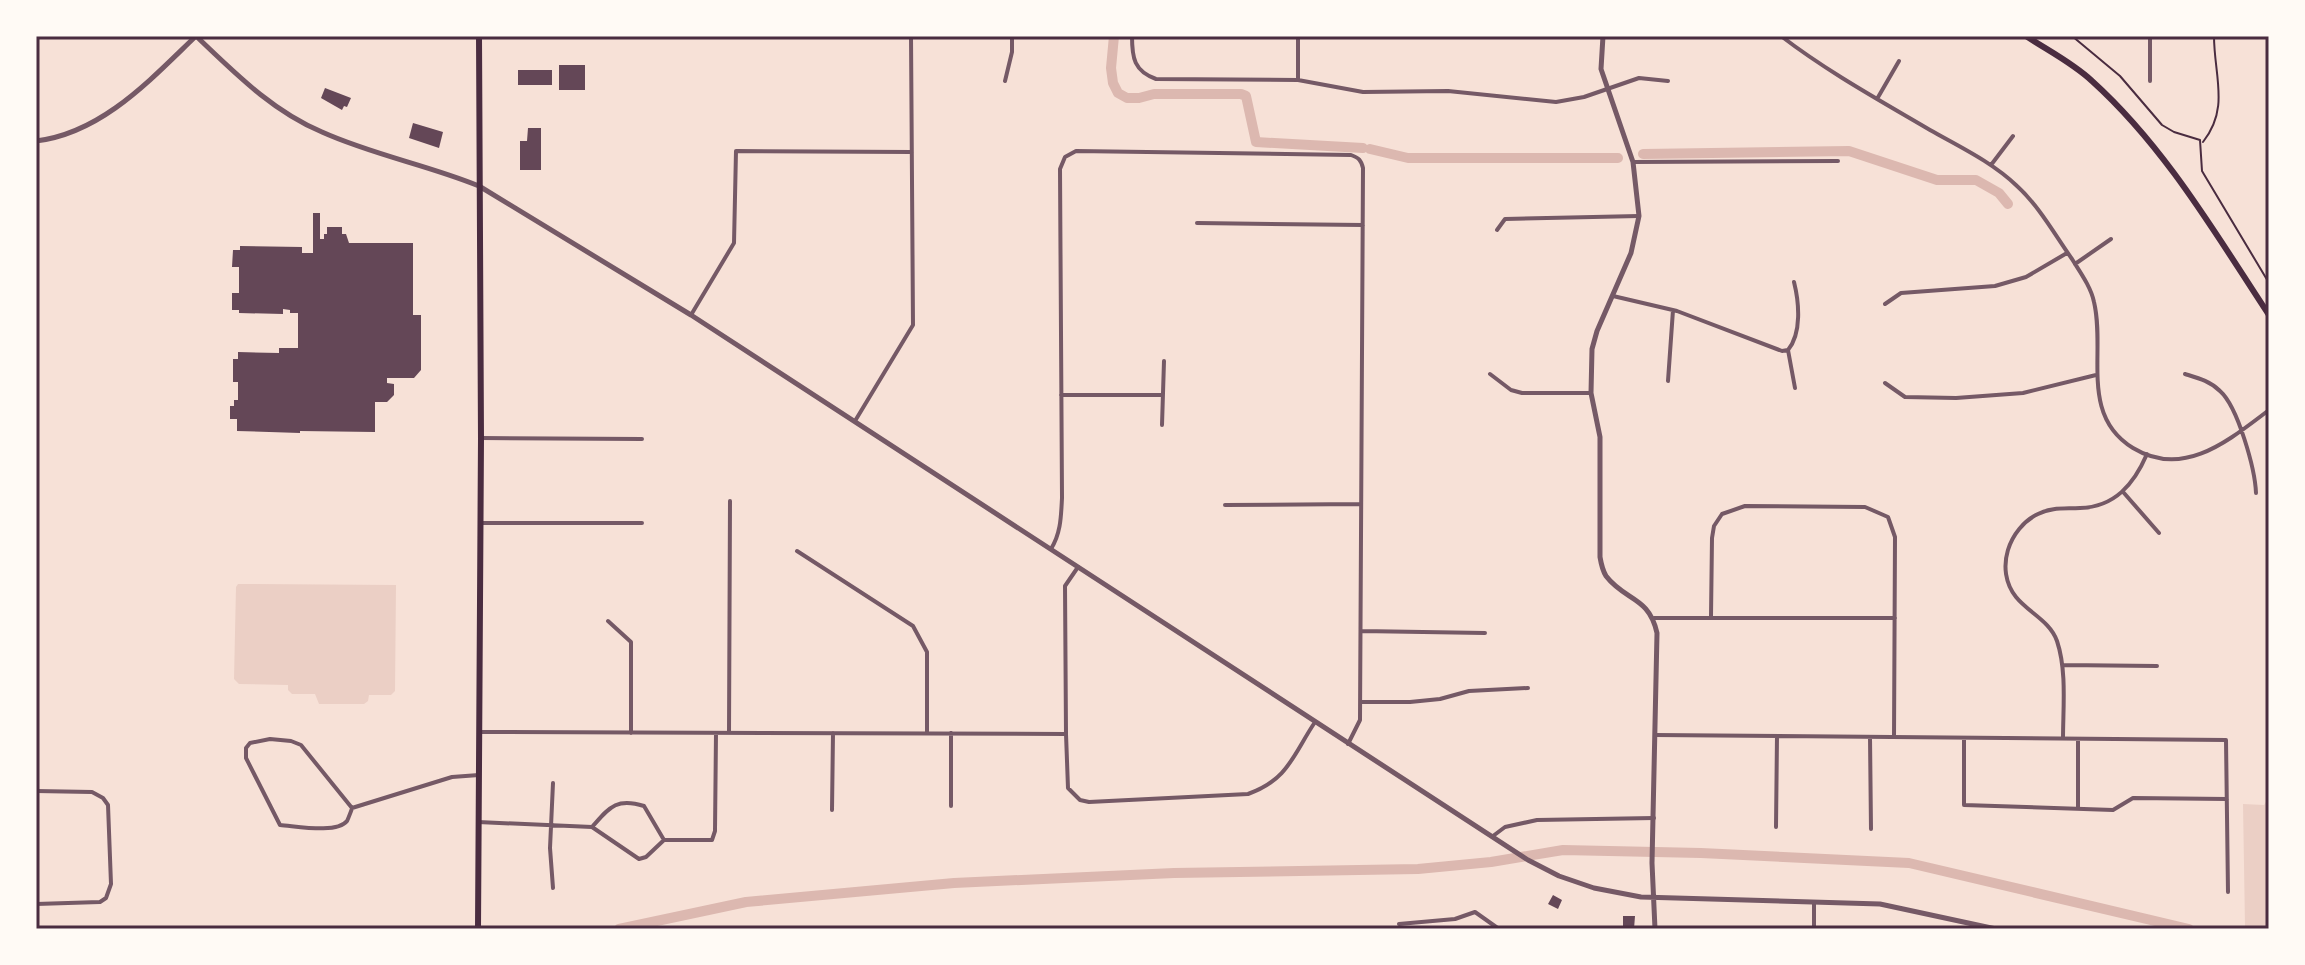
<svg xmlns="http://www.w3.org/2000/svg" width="2305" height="965" font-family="'Zilla Slab',serif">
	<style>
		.green { fill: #ebcfc5 }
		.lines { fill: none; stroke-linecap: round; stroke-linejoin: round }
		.canal { stroke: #dcb8b0; stroke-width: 10 }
		.building { fill: #644757 }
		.path { stroke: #4a2c40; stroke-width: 2 }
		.minor { stroke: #755966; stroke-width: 4 }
		.tertiary { stroke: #755966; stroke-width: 5 }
		.secondary { stroke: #4a2c40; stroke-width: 6 }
		.neatline { fill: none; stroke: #4a2c40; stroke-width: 3 }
	</style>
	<rect width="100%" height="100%" fill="#f7e1d7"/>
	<path class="green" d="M238,584l158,1 -1,106 -4,4h-22l-1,6 -4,3h-45l-4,-10h-23l-4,-4v-5l-49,-1 -5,-5 2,-92z
		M2269,797v132l-24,-3 -2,-122 21,1z"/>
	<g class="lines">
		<path class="canal" d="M1114,36l-3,32 2,15 5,10 9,5h12l15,-4h87l5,2 10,46 107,6
			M1370,149l38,9h210
			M1643,154l206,-3 88,29h39l23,13 9,11
			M619,929l127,-27 208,-19 220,-10 244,-4 73,-7 72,-12 138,3 208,10 280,66"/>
	</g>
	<path class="building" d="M559,65h26v25h-26z
		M518,70h34v15h-34z
		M325,88l26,10 -4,9 -3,-1 -2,4 -21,-12z
		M413,123l30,9 -4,16 -30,-10z
		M528,128h13v42h-21v-29h7z
		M313,213h7v26h4v-5h3v-7h15v7h4l3,9h64v72h8v55l-7,8h-27v5l7,1v11l-7,7h-12v30l-75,-1v2l-63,-2v-12h-7v-13h4v-6h4v-18h-5v-23h5v-7l41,1v-5h19v-35h-8v-3l-7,-1v5l-44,-1v-3h-7v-17h7v-26h-7l1,-17h7v-4l62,1v6h11z
		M1553,895l9,5 -4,9 -10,-5z
		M1623,916h12l-1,13h-11z"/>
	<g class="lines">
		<path class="path" d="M2072,36l48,40 42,49 12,7 26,8 2,31 67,112
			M2203,142c27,-34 11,-66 11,-106"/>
		<path class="minor" d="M1132,36c0,22 2,35 24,43l142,1 65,12 85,-1 108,11 28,-5 55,-19 29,3
			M1298,36v44
			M1781,36c47,36 98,64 149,94 30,17 62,32 87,56 22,20 38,49 55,73 8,13 19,28 22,43 12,50 -15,113 39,146 51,31 96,-8 136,-38
			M1005,81l7,-29v-16
			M2150,81v-45
			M1877,99l22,-38
			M1633,162l205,-1
			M1991,165l22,-29
			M1197,223l166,2
			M1497,230l8,-11 134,-3
			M2075,264l36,-25
			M1613,296l64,15 105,40 6,-1c14,-17 11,-48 6,-68
			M1885,304l16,-11 94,-7 31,-9 41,-24
			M691,315l43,-72 2,-92 176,1
			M1788,350l7,38
			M1490,374l21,16 11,3h69
			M2185,374c13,4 25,7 35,17 18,16 35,78 36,102
			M1668,381l5,-71
			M1885,383l20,14 51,1 67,-5 73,-18
			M1061,395h102
			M855,421l58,-96 -2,-289
			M1162,425l2,-64
			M481,438l161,1
			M2124,493l35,40
			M1225,505l136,-1
			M480,523h162
			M1051,549c10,-16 10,-33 11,-51l-2,-329 5,-12 11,-6 275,4c8,3 10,5 12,13l-3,552 -12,24
			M797,551l116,75 14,26v81
			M1711,616l1,-78 2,-12 8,-12 23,-8 120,1 23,10 7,20 -1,200
			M1654,618h241
			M608,621l23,21v91
			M1361,631l124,2
			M2063,665l94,1
			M1360,702h50l30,-3 29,-8 59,-3
			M481,732l585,2 2,54 12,12 9,2 159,-8c40,-14 45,-39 67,-72
			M729,733l1,-232
			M1066,734l-1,-148 13,-19
			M1655,735l571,5 2,152
			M1870,737l1,92
			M1964,738v67l149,5 20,-12 94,1
			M270,739l21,2 10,4 51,63c0,1 -4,11 -5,13 -10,13 -51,5 -67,4l-34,-67v-10l4,-5z
			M2063,739c0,-31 4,-68 -6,-98 -7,-20 -28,-28 -41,-44 -22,-28 -7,-69 22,-83 14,-7 27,-5 42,-6 35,-1 54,-24 67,-54
			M553,783l-3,65 3,40
			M36,791l56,1 11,6 5,7 3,79 -5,14 -6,4 -64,2
			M951,806v-73
			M352,808l100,-31 27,-2
			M2078,808v-69
			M832,810l1,-77
			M478,822l114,5 47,32 7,-2 18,-17h48l3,-9 1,-98
			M592,827c17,-19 24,-30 52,-21l20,34
			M1776,827l1,-91
			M1493,836l12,-9 32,-7 117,-2
			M1399,924l56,-5 20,-7 24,17
			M1814,929v-26"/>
		<path class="tertiary" d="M196,36c39,37 76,75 126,96 51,23 106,33 157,54l212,129 837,545 31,16 35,12 47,9 239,7 116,25
			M1603,36l-2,33 32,93 6,54 -8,37 -34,78 -5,18 -1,44 9,44v120c1,6 3,14 6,19 19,25 43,20 51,57l-5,230 3,66
			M36,141c66,-8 114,-61 160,-105"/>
		<path class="secondary" d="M2026,36c21,14 47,27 66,45 73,66 123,152 177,234
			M478,929l3,-491 -2,-402"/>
	</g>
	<rect width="2305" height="965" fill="none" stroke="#fffaf5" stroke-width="76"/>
	<rect x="38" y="38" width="2229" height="889" class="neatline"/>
</svg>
